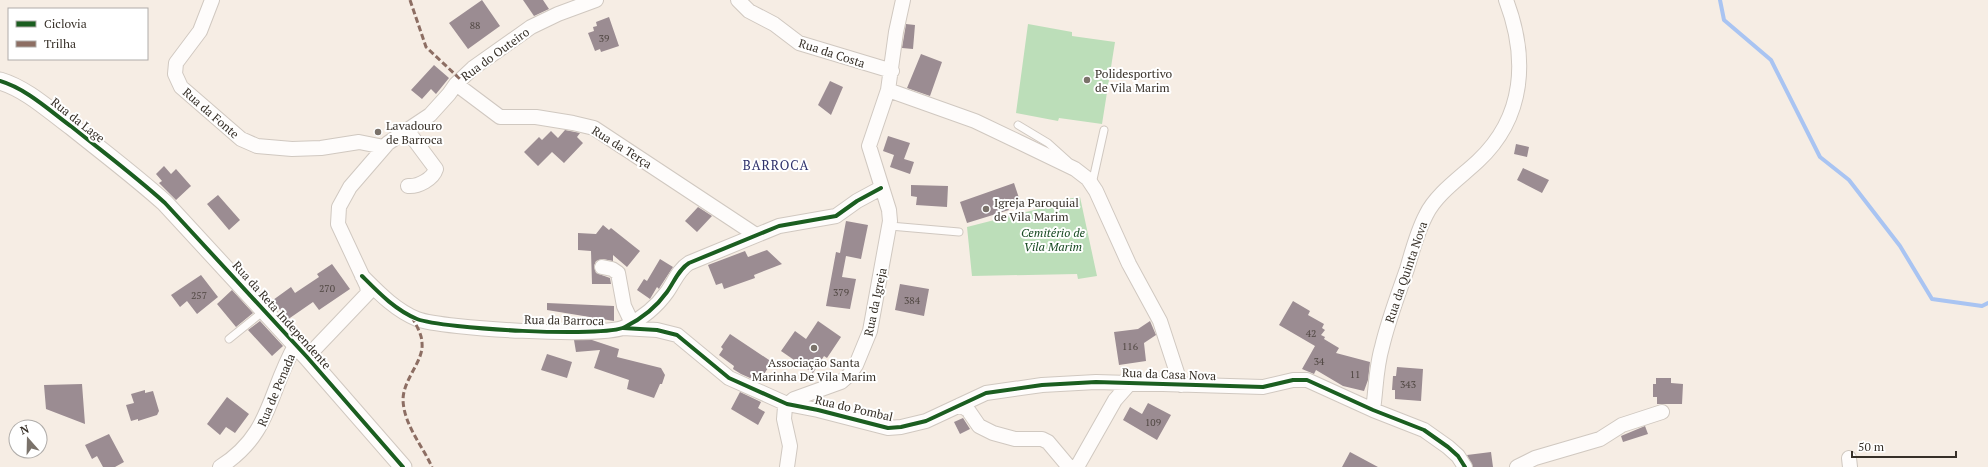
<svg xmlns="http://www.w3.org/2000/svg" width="1988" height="467" font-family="'PT Serif',serif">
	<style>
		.green { fill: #bcdeb9 }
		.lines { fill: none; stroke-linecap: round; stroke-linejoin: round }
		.stream { stroke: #a9c4f2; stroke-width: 4 }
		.building { fill: #9b8c92 }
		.service-casing { stroke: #d0c8c0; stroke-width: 9 }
		.minor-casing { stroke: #d0c8c0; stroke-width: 16 }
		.tertiary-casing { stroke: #d0c8c0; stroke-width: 19 }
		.service { stroke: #fefcfb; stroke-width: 7 }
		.minor { stroke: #fefcfb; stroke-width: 14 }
		.tertiary { stroke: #fefcfb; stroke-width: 17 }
		.quiet { stroke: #8d6e63; stroke-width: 3; stroke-dasharray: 6 3; stroke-linecap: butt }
		.cycleway-casing { stroke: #fff; stroke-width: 6 }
		.cycleway { stroke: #1b5e20; stroke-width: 4 }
		.poi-dot { fill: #7a726a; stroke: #fff; stroke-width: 1.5 }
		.labels { text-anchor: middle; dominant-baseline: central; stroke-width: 4; stroke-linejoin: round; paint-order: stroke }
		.number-label { font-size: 10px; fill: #504742 }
		.street-label { font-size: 12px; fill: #373028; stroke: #fff }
		.poi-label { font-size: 12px; fill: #373028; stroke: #fff; text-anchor: start }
		.park-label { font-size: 12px; font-style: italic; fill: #174922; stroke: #fff }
		.neighbourhood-label { font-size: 13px; letter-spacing: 1px; fill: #2f316b; stroke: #fff }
	</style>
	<rect width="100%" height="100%" fill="#f6ede4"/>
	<path class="green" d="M1028,24l44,8v4l43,6 -13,82 -43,-6 -1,3 -42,-8z
		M1080,197l17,79 -19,3 -1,-5 -105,2 -5,-49 71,-18 -1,-6z"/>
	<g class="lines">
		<path class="stream" d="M1720,0l4,20 47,40 49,97 29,23 51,66 32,53 50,7 6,-3"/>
	</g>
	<path class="building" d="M482,0l18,26 -32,23 -19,-26z
		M523,0h20l6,9 -15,7z
		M609,17l10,29 -18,6 -1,-3 -5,2 -7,-18 6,-2 -1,-4 4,-1 -1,-4z
		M906,24l9,1 -2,24 -11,-1z
		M921,54l21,8 -12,34 -23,-8z
		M434,65l15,13 -13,16 -5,-5 -9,10 -11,-9z
		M830,81l13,6 -12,28 -13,-10z
		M565,130l15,3 -3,4 6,6 -19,20 -12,-11 -14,14 -14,-14 15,-15 3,3 9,-9 7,7z
		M888,136l22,7 -6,16 10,3 -4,12 -20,-7 4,-12 -11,-4z
		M1516,144l13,3 -2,10 -13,-3z
		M164,166l7,8 5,-5 15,17 -15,14 -17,-17 3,-2 -6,-7z
		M1523,168l26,12 -7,13 -25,-13z
		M1014,183l7,21 -13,4 1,2 -42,13 -7,-21z
		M911,185l37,1 -1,21 -31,-2 1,-8 -6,-1z
		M218,195l22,25 -11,10 -22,-26z
		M698,207l14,9 -15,16 -12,-11z
		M846,221l22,4 -7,34 -15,-3 -4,21 14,2 -6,30 -24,-3 10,-54 4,1z
		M603,225l6,5 2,-2 29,23 -13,16 -14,-12v6l-10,-2 -7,2 -2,5 2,7 14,5 1,6h-19l-1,-33 -13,-1v-17l18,1z
		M767,250l15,14 -28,11 1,3 -31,11 -2,-6 -6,2 -8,-20 37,-14 3,6z
		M660,259l13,8 -13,20 -1,2 -2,-2 -7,12 -13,-9 7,-11 3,2z
		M332,264l18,25 -31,21 -6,-8 -26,18 -14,-20 18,-13 4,6 24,-16 -2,-3z
		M201,275l17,22 -21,17 -10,-13 -7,6 -9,-12z
		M900,284l29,5 -5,27 -29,-6z
		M232,290l21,23 -17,14 -19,-23z
		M1293,301l17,10 -2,4 16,9 -2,4 3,2 -4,5 4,2 -1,2 15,9 -3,5 34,9 -2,18 -4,11 -21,-5 -27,-16 -2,4 -12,-5 13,-23 -36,-21z
		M547,303l67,3v15l-67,-11z
		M260,321l23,25 -11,10 -24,-26z
		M818,321l23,16 -14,21 -3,-2 -11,17 -32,-22 14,-20 11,8z
		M1150,321l6,14 -12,8 2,18 -27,4 -5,-33 24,-3z
		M730,334l42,28 -10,15 -3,-2 -9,3 -9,-4 -8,-5 1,-3 -15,-11 4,-6 -2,-2z
		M574,340h18l27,9 -2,8 44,11 4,7 -3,9h-2l-6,14 -27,-9 2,-9 -35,-12 6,-18 -24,2z
		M547,354l25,8 -5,16 -26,-8z
		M1397,367l26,2 -2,32 -26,-2v-9h-3l1,-14h3z
		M1656,378h15v5l12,1 -1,20h-25v-7h-4v-13h3z
		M82,384l3,40 -39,-15 -2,-24z
		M145,390v3l8,-2 6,20 -2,4 -19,6v-2l-7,2 -5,-16 8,-2 -3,-9z
		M740,392l21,10 -3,6 7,4 -7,13 -27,-16z
		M227,397l22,17 -14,19 -9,-6 -6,8 -13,-11z
		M1148,403l23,12 -14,25 -34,-20 7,-13 12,7z
		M963,418l7,11 -10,5 -6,-12z
		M1645,426l3,8 -25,8 -2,-6z
		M109,434l15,28 -9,5h-12l-6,-11 -5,3 -7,-14z
		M1350,452l28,15h-36z
		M1491,452l2,15h-20l-6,-12z"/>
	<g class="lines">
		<defs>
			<path id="service" d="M1018,125l30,18 20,18
				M1092,184l12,-54
				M890,226l69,6
				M229,339l36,-29"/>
			<path id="minor" d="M212,0l-12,31 -24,32 -1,11 6,13 60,52 16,7 35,3 29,-1 38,-6 25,5
				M738,0l11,11 25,13 25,19 93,28
				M456,84l44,33h36l37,6 21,5 162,107
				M888,90l87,31 44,21 56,27 13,10 8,12 33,73 31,57 21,64
				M407,130l29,39c-3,10 -18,18 -28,17
				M602,267l10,2 6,4 6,33 8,17
				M362,276c16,16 33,34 55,43 26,10 186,19 208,8 16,-8 32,-21 42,-35 7,-10 12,-23 22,-29l90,-37 57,-10 21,-15 24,-13
				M623,328l34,2 20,5 52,43 58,26 31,6 70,18 13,-1 25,-6 60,-28 56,-8 54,-3 167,5 30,-7h14l66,30 51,20 24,17 10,9 7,11
				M307,357l61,-64 -1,-7 -29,-62 1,-17 11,-20 38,-44 42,-28 19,-21 7,-10 17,-16 58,-41 27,-13 38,-14
				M960,405l8,5 11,16 14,7 22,6h27l6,3 21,25
				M1373,410c3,-21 3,-43 9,-63 6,-26 16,-52 25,-78 5,-17 10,-37 19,-54 10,-21 35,-38 52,-54 47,-44 50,-103 28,-161
				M1849,458l1,9
				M220,467c52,-33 48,-75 76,-123
				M787,467l3,-21 -6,-27 1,-12 9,-8 47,-17 8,-7 7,-10 14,-34 20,-110 -1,-11 -20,-64 19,-56 8,-58 7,-32
				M1077,467l38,-67 15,-17
				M1517,467l18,-9 65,-19 22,-14 40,-13"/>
			<path id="tertiary" d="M0,81c27,8 50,30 72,46 31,25 63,49 93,76l142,154 96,110"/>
		</defs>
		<use href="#service" class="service-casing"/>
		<use href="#minor" class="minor-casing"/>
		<use href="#tertiary" class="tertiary-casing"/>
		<use href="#service" class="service"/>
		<use href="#minor" class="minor"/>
		<use href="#tertiary" class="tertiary"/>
		<path class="quiet" d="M410,0l16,47 34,32
			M412,317c4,8 10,17 10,26 2,18 -19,36 -19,57 1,25 19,45 29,67"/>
		<defs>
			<path id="cycleway" d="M0,81c27,8 50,30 72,46 31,25 63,49 93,76l142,154 96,110
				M362,276c16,16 33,34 55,43 26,10 186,19 208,8 16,-8 32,-21 42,-35 7,-10 12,-23 22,-29l90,-37 57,-10 21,-15 24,-13
				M623,328l34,2 20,5 52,43 58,26 31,6 70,18 13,-1 25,-6 60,-28 56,-8 54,-3 167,5 30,-7h14l66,30 51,20 24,17 10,9 7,11"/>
		</defs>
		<use href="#cycleway" class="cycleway-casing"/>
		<use href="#cycleway" class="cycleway"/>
	</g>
	<g class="poi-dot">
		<circle cx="1087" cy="80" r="4"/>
		<circle cx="378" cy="132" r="4"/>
		<circle cx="986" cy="209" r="4"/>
		<circle cx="814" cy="348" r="4"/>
	</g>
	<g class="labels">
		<g class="number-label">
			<text x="475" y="25">88</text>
			<text x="604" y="38">39</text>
			<text x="327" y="288">270</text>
			<text x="841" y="292">379</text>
			<text x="199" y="295">257</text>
			<text x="912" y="300">384</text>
			<text x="1311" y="333">42</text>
			<text x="1130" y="346">116</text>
			<text x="1319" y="361">34</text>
			<text x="1355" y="374">11</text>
			<text x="1408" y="384">343</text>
			<text x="1153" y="422">109</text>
		</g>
		<g class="street-label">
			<text transform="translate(832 53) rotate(18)">Rua da Costa</text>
			<text transform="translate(495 54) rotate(-36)">Rua do Outeiro</text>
			<text transform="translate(211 113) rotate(41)">Rua da Fonte</text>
			<text transform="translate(78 120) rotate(38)">Rua da Lage</text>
			<text transform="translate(622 147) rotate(32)">Rua da Terça</text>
			<text transform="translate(1406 272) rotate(-71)">Rua da Quinta Nova</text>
			<text transform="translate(875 302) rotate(-78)">Rua da Igreja</text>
			<text transform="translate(282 315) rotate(48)">Rua da Reta Independente</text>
			<text transform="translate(564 320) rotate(1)">Rua da Barroca</text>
			<text transform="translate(1169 374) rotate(2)">Rua da Casa Nova</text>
			<text transform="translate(276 390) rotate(-67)">Rua de Penada</text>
			<text transform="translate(854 408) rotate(13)">Rua do Pombal</text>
		</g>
		<g class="poi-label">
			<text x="1095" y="73">Polidesportivo<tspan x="1095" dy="14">de Vila Marim</tspan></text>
			<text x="386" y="125">Lavadouro<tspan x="386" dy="14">de Barroca</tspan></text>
			<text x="994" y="202">Igreja Paroquial<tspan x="994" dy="14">de Vila Marim</tspan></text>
			<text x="814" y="362" text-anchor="middle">Associação Santa<tspan x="814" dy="14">Marinha De Vila Marim</tspan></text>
		</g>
		<g class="park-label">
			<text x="1053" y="232">Cemitério de<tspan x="1053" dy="14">Vila Marim</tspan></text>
		</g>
		<g class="neighbourhood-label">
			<text x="776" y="165">BARROCA</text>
		</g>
	</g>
	<rect x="8" y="8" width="140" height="52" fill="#ffffff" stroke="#afaca9"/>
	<rect x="16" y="21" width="20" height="6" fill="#1b5e20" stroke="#afaca9"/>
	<text x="44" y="28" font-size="12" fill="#373028">Ciclovia</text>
	<rect x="16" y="41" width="20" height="6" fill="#8d6e63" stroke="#afaca9"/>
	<text x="44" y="48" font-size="12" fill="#373028">Trilha</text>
	<g transform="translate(28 439) rotate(340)"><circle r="19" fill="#ffffff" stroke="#afaca9"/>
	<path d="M0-3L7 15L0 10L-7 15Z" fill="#7a726a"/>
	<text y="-6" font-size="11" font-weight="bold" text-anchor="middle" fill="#373028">N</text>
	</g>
	<path d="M1852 451v6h104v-6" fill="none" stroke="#373028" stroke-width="2"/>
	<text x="1858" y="451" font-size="12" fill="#373028" stroke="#ffffff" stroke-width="3" paint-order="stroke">50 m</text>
</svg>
